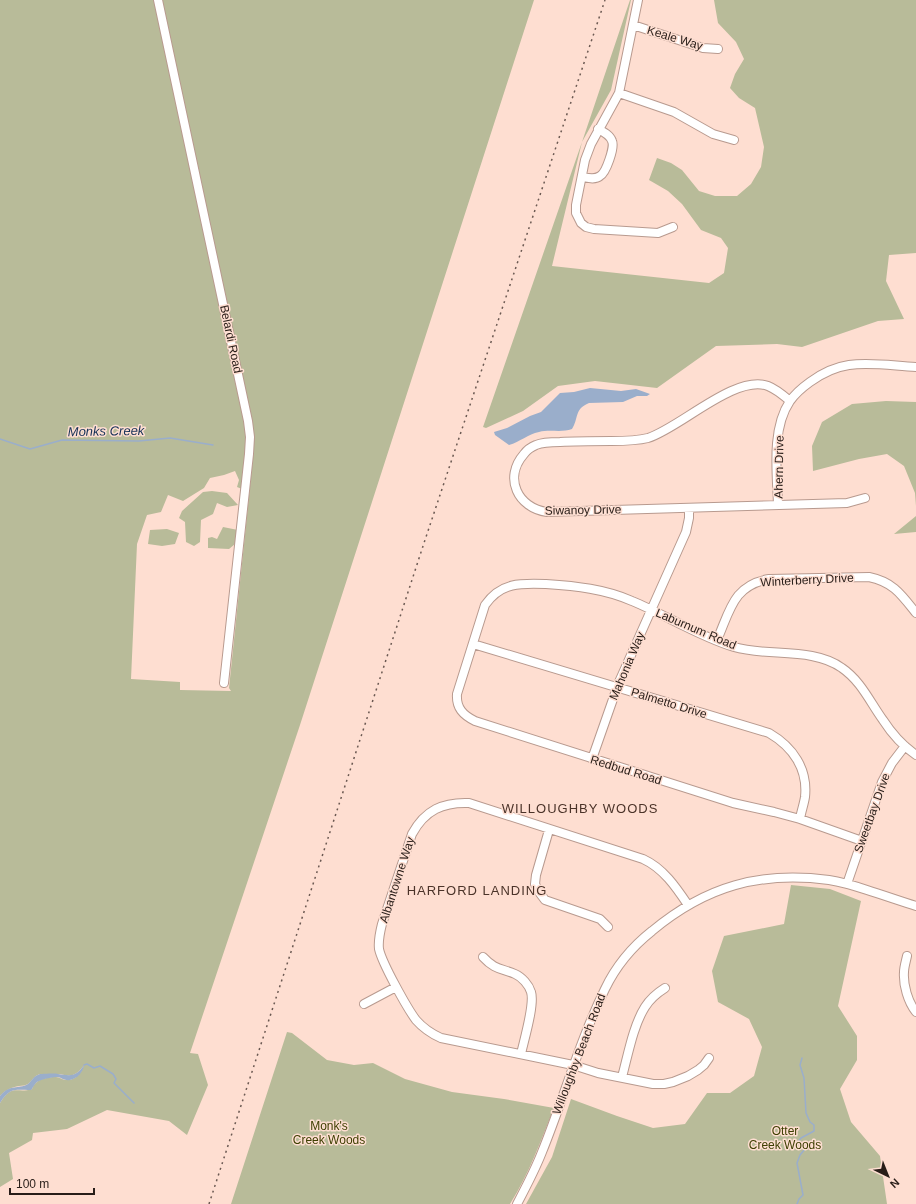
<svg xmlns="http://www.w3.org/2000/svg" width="916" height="1204" font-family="Helvetica,sans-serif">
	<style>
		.green { fill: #b8bb99; fill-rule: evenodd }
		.water { fill: #9aaecb }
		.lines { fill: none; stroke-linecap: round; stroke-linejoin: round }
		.stream { stroke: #9aaecb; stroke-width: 1.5 }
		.minor-casing { stroke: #b89a8f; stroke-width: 10 }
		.minor { stroke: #fff; stroke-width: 8 }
		.rail { stroke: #6b5952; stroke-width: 1.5; stroke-dasharray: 2 4; stroke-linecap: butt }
		.labels { text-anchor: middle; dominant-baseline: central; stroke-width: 3; stroke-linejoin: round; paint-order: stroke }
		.street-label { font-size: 12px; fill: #281d18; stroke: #feded1 }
		.park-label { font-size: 12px; fill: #3e3f02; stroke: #feded1 }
		.water-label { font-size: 13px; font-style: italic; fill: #153057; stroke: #feded1 }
		.neighbourhood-label { font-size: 13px; letter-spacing: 1px; fill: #4b3329; stroke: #feded1 }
	</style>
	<rect width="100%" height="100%" fill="#feded1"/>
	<path class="green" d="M0,0h534l-234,725 -110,328 8,1 10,31 -21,50 -18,-14 -62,-11 -40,19 -34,4 -1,7 -23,13 4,26 -13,8v-84c12,-20 17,-9 32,-14 3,-10 15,-12 24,-12 4,0 6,3 10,3 9,1 16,-7 18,-15 -7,11 -14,12 -24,9 -2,0 -17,0 -19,0 -7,1 -8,6 -13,10 -2,1 -6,2 -9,2 -7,1 -14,4 -19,10zM248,446l6,2 -25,240 2,3 -51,-1v-8l-49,-3 6,-135 10,-29 14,-3 7,-17 15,6 21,-13 6,-10 14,-3 11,-4 4,9 -2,7 5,2z
		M630,0h1l-20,90 -29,52 -30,124 157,17 15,-10 4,-25 -7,-10 -20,-8 -19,-26 -14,-13 -19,-11 8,-22 14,5 11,7 17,21 16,5h22l14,-12 10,-17 3,-20 -9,-39 -16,-10 -9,-10 5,-14 9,-15 -8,-17 -18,-19 -4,-23h202v253l-27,2 -3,26 18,38 -26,2 -76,26 -25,-3 -61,2 -59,42 -62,-7 -37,5 -35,25 -37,17 -3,-1 99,-285z
		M886,401l30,1v104l-1,-13 -11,-27 -17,-12 -28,5 -46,12 -1,-25 10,-24 30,-18z
		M212,491l15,2 11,12 -11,2 -10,-4 -4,11 -12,6 -1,22 -6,4 -8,-4 -1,-20 -6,-4 3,-7 21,-19z
		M916,516v16l-22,2z
		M223,527l15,3 -3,14 -6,5 -21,-1v-10l4,-1 5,2z
		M167,529l12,4 -4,11 -13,2 -14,-2 2,-14z
		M791,885l39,4 31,12 -23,105 19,30v24l-17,29 11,33 29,34 7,48h-361l26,-47 19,-58 46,17 36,12 32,-4 22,-31h23l24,-17 8,-29 -13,-28 -31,-17 -6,-31 12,-35 60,-12z
		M287,1032l5,1 35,27 27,5 19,-2 32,16 47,13 52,7 50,9c-13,32 -25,66 -44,96h-279z"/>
	<path class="water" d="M590,388l31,3 15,-2 14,5 -3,2h-10l-14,6 -34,1c-15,6 -10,15 -17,26 -11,4 -22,0 -33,3 -11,2 -19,10 -30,13l-14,-10 -1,-3 13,-4 23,-12 11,-4 19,-19 14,-1z
		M84,1065c0,6 -7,14 -14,15 -5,1 -8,-2 -12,-3 -5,0 -15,2 -19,4 -5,2 -5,6 -8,9 -16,0 -21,-3 -31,13v-7c11,-13 18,-6 28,-12 4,-3 5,-8 12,-10 3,0 15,-1 18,0 13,2 18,3 26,-9z"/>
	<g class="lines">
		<path class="stream" d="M0,439l30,10 32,-9 77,1 31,-3 43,7
			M84,1065l3,-1 7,4 6,-2 13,8 3,5 -2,4 20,20
			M797,1204l2,-5 4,-4 -6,-32 3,-8 5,-6 -7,-7 3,-4 13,-7v-6l-4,-3 -4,-9 -2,-35 -4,-13 2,-7"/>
		<defs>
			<path id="minor" d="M158,0l90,421 2,16 -1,17 -25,229
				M638,0l-19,93 -28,51 -6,16 -9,45v8l5,10 5,4 8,2 64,4 15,-6
				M633,25l70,23 15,1
				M619,93l55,19 39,22 21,6
				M582,177c6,1 13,3 18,-1 6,-3 15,-29 12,-35 -2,-6 -8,-9 -14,-12
				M790,401c-7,-6 -14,-12 -22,-15 -33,-12 -88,42 -120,52 -12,3 -25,3 -37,3 -17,0 -34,0 -51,1 -8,0 -17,0 -24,3 -5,2 -9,5 -12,9 -21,24 -6,54 23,58l300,-9 18,-5
				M778,505c-1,-32 -7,-76 12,-104 5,-7 13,-14 20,-19 11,-8 25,-15 39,-17 22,-3 45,1 67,2
				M717,640c13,-29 16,-55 52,-61l100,-2c24,5 32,17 47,36
				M473,644l296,89c24,14 39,36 36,64 -1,7 -4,15 -5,22
				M592,759l27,-77 67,-150 3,-14v-10
				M549,830l-13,45 -1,9 4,8 6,8 55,19 8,8
				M862,841l-62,-22 -26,-7 -41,-9 -258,-82c-12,-6 -19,-13 -18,-27l28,-89c16,-23 36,-22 61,-21 30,2 59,5 86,17 34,14 66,35 102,46 34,10 79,0 108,21 19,13 28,34 41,52 9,14 20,26 33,35
				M847,884l35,-102 10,-19 13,-17
				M688,905c-12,-18 -25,-37 -45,-46l-174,-56c-26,-1 -44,7 -57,31l-30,90c-2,8 -4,17 -3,25 3,14 28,59 37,71 7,8 16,14 25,18l132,27 25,8 55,11h11l9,-2 15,-6 10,-6 6,-5 5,-7
				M907,956c-1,5 -3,11 -3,16 -1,13 4,30 12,40
				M483,957c12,13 18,11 32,17 7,3 14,11 16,18 4,12 -7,48 -10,62
				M364,1004l32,-17
				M622,1077c6,-22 11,-51 23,-70 5,-8 12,-14 20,-19
				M517,1204c9,-17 18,-34 25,-52 22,-54 37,-110 63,-163 11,-23 28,-43 47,-58 54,-45 108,-60 177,-51 13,2 26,6 38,10 16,5 33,11 49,16"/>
		</defs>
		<use href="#minor" class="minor-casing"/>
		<use href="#minor" class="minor"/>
		<path class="rail" d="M209,1204l215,-661 181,-543"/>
	</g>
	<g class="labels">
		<g class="street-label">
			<text transform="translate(675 38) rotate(17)">Keale Way</text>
			<text transform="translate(231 339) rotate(78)">Belardi Road</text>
			<text transform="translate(779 467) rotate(-89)">Ahern Drive</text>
			<text transform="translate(583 510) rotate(-1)">Siwanoy Drive</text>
			<text transform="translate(807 580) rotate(-3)">Winterberry Drive</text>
			<text transform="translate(696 629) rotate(23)">Laburnum Road</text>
			<text transform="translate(627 666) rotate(-67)">Mahonia Way</text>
			<text transform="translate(669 703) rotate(17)">Palmetto Drive</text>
			<text transform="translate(626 770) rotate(17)">Redbud Road</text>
			<text transform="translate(872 813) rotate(-70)">Sweetbay Drive</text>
			<text transform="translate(397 880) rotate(-72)">Albantowne Way</text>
			<text transform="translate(579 1054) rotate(-69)">Willoughby Beach Road</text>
		</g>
		<g class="park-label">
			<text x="329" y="1126">Monk's<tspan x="329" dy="14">Creek Woods</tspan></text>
			<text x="785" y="1131">Otter<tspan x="785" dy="14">Creek Woods</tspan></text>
		</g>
		<g class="water-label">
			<text transform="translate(106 431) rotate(-1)">Monks Creek</text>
		</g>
		<g class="neighbourhood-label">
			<text x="580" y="808">WILLOUGHBY WOODS</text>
			<text x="477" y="890">HARFORD LANDING</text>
		</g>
	</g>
	<g transform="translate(888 1176) rotate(137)" stroke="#feded1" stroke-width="3" paint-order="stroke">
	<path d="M0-3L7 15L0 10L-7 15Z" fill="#281d18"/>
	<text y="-6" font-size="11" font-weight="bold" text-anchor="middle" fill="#281d18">N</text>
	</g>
	<path d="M10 1188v6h84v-6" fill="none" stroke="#281d18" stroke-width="2"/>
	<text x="16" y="1188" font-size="12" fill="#281d18" stroke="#feded1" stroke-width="3" paint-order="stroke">100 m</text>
</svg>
